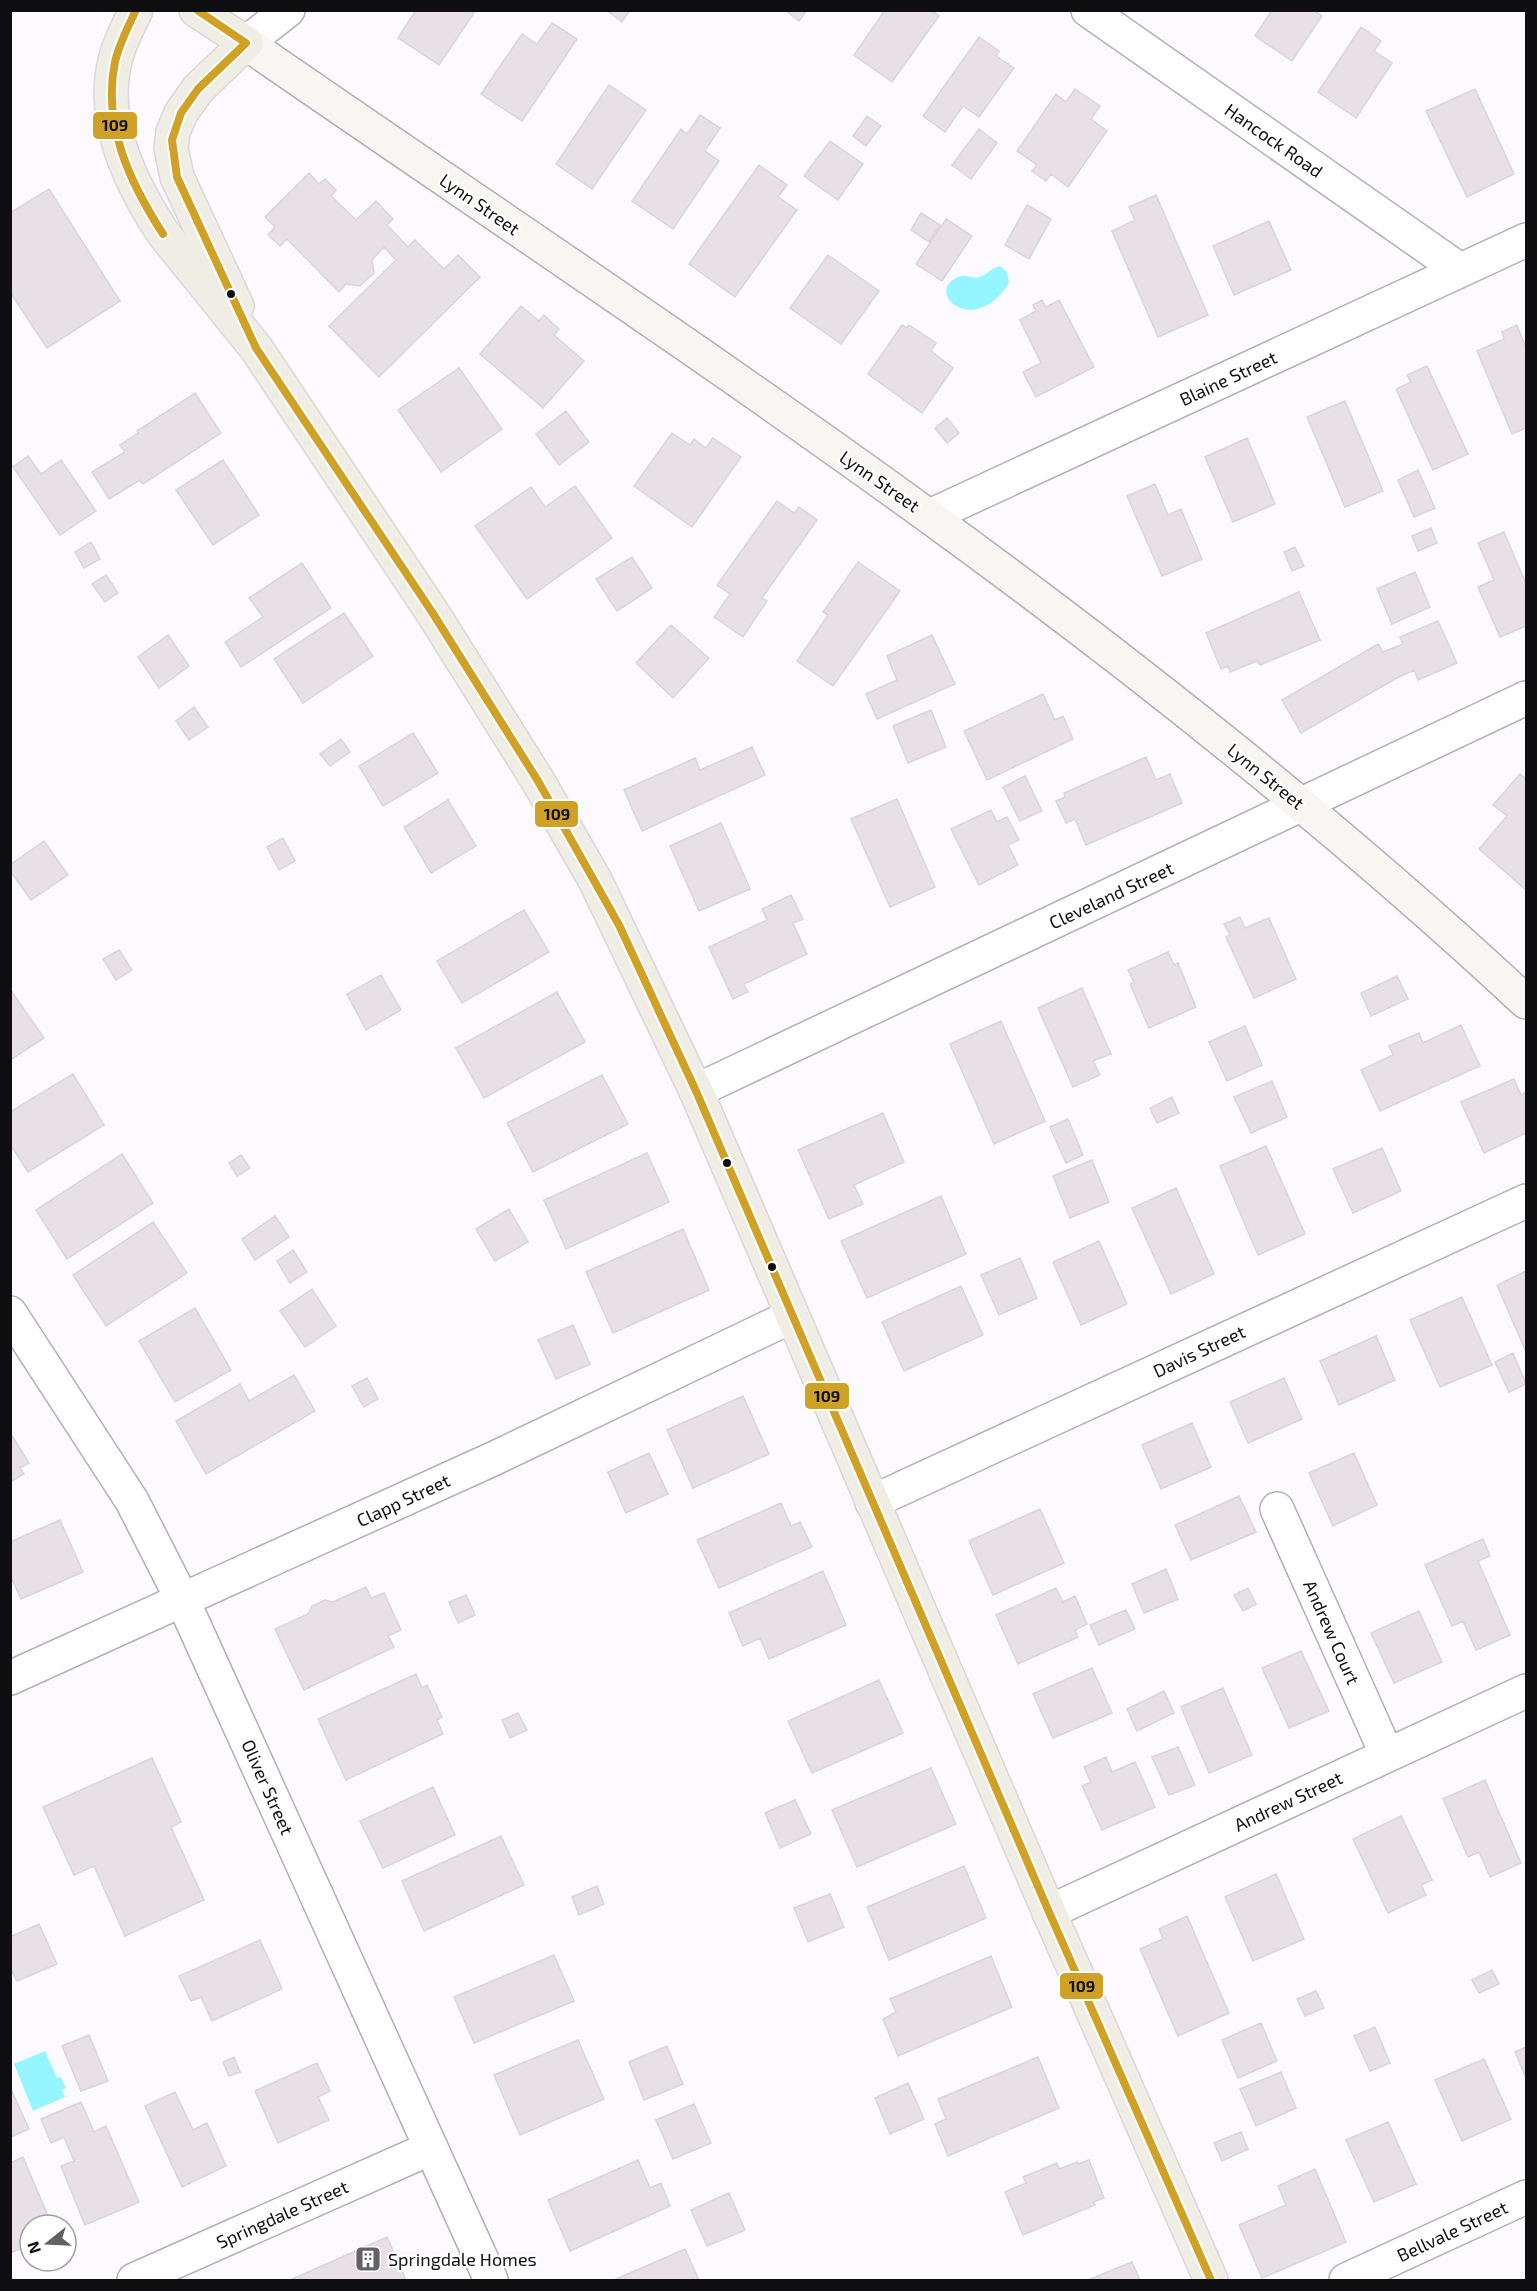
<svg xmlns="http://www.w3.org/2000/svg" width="1537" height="2291" font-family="'Exo 2',sans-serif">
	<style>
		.water { fill: #96f6ff }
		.building { fill: #e7e1e7; stroke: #d9d6d9; stroke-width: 1.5 }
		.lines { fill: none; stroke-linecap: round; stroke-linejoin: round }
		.minor-casing { stroke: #b1b0b3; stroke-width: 36 }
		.tertiary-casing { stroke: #b1b0b3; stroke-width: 36 }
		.secondary-casing { stroke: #b1b0b3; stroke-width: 36 }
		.primary-casing { stroke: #d8d7d9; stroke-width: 36 }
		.minor { stroke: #fffeff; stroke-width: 33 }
		.tertiary { stroke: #fffeff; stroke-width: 33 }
		.secondary { stroke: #f8f6f2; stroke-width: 33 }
		.primary { stroke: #f0ede5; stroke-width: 33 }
		.bus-1-casing { stroke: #fff; stroke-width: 12 }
		.bus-1 { stroke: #cfa227; stroke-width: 8 }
		.bus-dot { fill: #0f0f12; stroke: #fff; stroke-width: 2 }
		.labels { text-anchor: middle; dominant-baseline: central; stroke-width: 4.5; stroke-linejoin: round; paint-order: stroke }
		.street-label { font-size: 18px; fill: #0f0f12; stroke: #fff }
		.poi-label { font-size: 18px; fill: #0f0f12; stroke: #fff; text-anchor: start }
		.line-badge { stroke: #fff; stroke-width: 2 }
		.pale-badge-label { font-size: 16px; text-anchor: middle; font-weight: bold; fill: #111 }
	</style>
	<rect width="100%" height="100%" fill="#fcfafe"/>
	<path class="water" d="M1000,266l7,6 2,11c-35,56 -86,9 -51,-6 8,-4 14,3 22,0 8,-3 11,-9 20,-11z
		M45,2051l12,27 4,-1 5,11 -4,2 3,7 -32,14 -19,-47z"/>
	<path class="building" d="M416,10h60l-37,55 -41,-27z
		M606,10h24l-8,12z
		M785,10h22l-8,11z
		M885,10h46l8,6 -47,66 -38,-27z
		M1272,10h41l9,6 -30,45 -37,-25z
		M552,23l25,16 -55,82 -41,-27 41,-60 15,10z
		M1361,27l20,14 -7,10 18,12 -36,55 -38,-26z
		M979,37l20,14 -3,5 18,12 -35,49 -16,-11 -18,26 -22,-16z
		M609,85l37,25 -54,79 -36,-25z
		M1075,89l25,17 -9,13 16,12 -39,56 -17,-13 -5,7 -14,-10 5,-6 -20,-14 39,-57 10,8z
		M1475,89l39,85 -47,23 -41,-86z
		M700,115l20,13 -15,23 14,10 -46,68 -41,-28 49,-72 6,5z
		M867,116l14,10 -15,20 -13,-10z
		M979,129l18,14 -26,36 -19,-14z
		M830,141l33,23 -25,36 -34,-24z
		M759,165l28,20 -9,12 19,13 -62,87 -46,-33z
		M309,173l10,11 6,-5 11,11 -5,6 25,24 20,-19 17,18 -6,6 21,22 7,-7 29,29 14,-14 22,22 -101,100 -50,-51 67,-66 -12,-13 -12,13 2,13 -14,13 -14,-2 -7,8 -52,-53 -7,7 -12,-11 7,-8 -10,-10z
		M49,189l71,112 -73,47 -37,-56v-79z
		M1156,195l52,120 -50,22 -46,-106 23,-11 -6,-13z
		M1027,205l24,14 -22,40 -24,-14z
		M921,213l19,12 -11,17 -18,-12z
		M946,219l26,17 -30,45 -26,-17z
		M1269,221l22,49 -57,25 -21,-49z
		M828,255l51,36 -38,53 -51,-36z
		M1042,300l4,7 13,-7 35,67 -58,30 -13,-25 18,-9 -21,-43 16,-9 -3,-6z
		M521,306l18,15 5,-6 15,14 -5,6 30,26 -41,47 -63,-54z
		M902,325l5,3 2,-3 27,18 -5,8 22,17 -31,45 -54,-39z
		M1517,325l9,23v80l-14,6 -35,-83 27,-12 -2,-7z
		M1427,366l41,88 -35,16 -37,-81 15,-7 -4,-7z
		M459,368l43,61 -61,43 -43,-62z
		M195,393l26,40 -78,51 -3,-4 -31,19 -17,-27 33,-20 -5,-7 18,-12 -1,-2z
		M1345,401l38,90 -38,16 -38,-90z
		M566,411l23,31 -30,23 -23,-31z
		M947,418l12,15 -12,10 -12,-15z
		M672,433l18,12 4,-6 12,9 7,-10 28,19 -49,70 -58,-41z
		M1247,438l28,66 -42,18 -28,-65z
		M28,456l13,18 20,-14 35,51 -36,24 -47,-68z
		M223,460l36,55 -46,30 -37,-55z
		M1418,470l17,38 -21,9 -16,-37z
		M1155,484l13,31 13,-6 21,50 -40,17 -35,-80z
		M575,486l37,52 -85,61 -52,-73 56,-39 14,20z
		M777,501l17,12 5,-6 18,13 -55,78 5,3 -24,36 -29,-20 16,-23 -13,-9z
		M1431,528l6,15 -19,8 -6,-15z
		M1504,532l22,52v42l-26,11 -22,-50 16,-7 -16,-37z
		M91,542l9,17 -16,9 -9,-16z
		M1295,547l9,19 -12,5 -8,-19z
		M632,557l20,31 -35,23 -21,-32z
		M858,562l42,29 -67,95 -36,-25 31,-46 -5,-3z
		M302,563l29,45 -90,59 -16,-25 38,-25 -14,-19z
		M1415,572l15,35 -38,17 -15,-35z
		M106,575l12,18 -13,9 -13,-18z
		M1299,592l21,48 -60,25 -3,-4 -27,11 -2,-6 -7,3 -15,-36z
		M344,613l29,43 -70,47 -29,-44z
		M1438,621l19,42 -39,17 -4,-10 -17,8 -96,55 -19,-33 96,-56 5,8 20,-8 -3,-7z
		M671,625l38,33 -36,40 -37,-35z
		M168,635l21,31 -30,22 -21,-31z
		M932,635l23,49 -78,35 -11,-25 31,-14 -10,-24z
		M1043,694l12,26 8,-4 10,23 -86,41 -23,-49z
		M194,707l14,20 -19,13 -13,-19z
		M931,710l15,37 -38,16 -15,-37z
		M413,733l25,40 -55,33 -24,-40z
		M341,739l9,13 -20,14 -10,-12z
		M752,747l13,28 -123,56 -18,-41 71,-32 5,12z
		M1146,757l10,23 14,-6 12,29 -96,42 -11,-26 -9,4 -10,-22 9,-4 -1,-4z
		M1520,774l6,5v111l-47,-41 28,-33 -14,-11z
		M1025,776l17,35 -22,10 -17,-34z
		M897,799l38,88 -45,20 -39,-88z
		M448,800l28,46 -45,27 -27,-46z
		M991,810l6,12 10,-5 12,23 -11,5 10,20 -39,20 -28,-56z
		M721,823l29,66 -51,22 -29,-65z
		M283,838l12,23 -16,9 -12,-23z
		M44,841l24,34 -37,25 -21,-29v-6z
		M791,895l12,24 -10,4 14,31 -63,30 4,8 -15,7 -24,-52 58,-27 -5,-11z
		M524,910l25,42 -87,51 -25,-42z
		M1240,917l5,11 24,-10 27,61 -42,19 -28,-61 4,-2 -6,-11z
		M119,950l13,20 -16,10 -13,-21z
		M1168,952l6,13 4,-2 18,44 -47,21 -19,-44 4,-2 -6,-12z
		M381,975l20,35 -35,20 -19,-36z
		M1397,976l11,23 -37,17 -10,-23z
		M1082,988l29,66 -18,7 7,14 -27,12 -35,-79z
		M10,989l34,49 -34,22z
		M557,992l28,50 -101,56 -28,-50z
		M1001,1021l44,100 -51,23 -44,-100z
		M1461,1025l19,41 -100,45 -19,-41 32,-15 -4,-9 30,-13 4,10z
		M1245,1026l17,39 -35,16 -18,-39z
		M73,1074l31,51 -76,47 -18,-28v-32z
		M602,1075l26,49 -95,48 -26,-49z
		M1514,1079l7,16 5,-3v41l-42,20 -23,-51z
		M1272,1081l15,36 -36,16 -17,-36z
		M1172,1097l7,16 -22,10 -7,-15z
		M883,1113l21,49 -50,23 9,19 -34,15 -31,-69z
		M1068,1119l15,36 -17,8 -16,-36z
		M1266,1146l39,88 -47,21 -38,-89z
		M1382,1148l19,43 -48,22 -20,-44z
		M647,1153l22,49 -103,47 -22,-49z
		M122,1154l31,49 -86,56 -31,-49z
		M241,1155l9,13 -13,8 -8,-13z
		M1092,1160l17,42 -39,16 -17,-42z
		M1176,1188l38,86 -43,20 -39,-86z
		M941,1196l25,58 -99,44 -26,-57z
		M509,1209l19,33 -33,19 -19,-32z
		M275,1216l14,21 -34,23 -13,-21z
		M153,1222l34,51 -81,53 -33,-51z
		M683,1229l26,61 -96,43 -27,-61z
		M1099,1241l28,63 -46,21 -28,-63z
		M293,1250l14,22 -17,11 -13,-22z
		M1020,1258l17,40 -38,17 -18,-40z
		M1526,1271v81l-29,-67z
		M961,1286l22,49 -79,36 -22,-49z
		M312,1289l24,37 -31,21 -25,-36z
		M1462,1297l30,68 -52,22 -30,-67z
		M195,1308l36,62 -56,32 -36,-61z
		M573,1325l17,39 -34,15 -18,-39z
		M1376,1336l19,44 -56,25 -19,-44z
		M1513,1353l13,31 -17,8 -14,-30z
		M294,1375l21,36 -109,63 -30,-53 64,-37 9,17z
		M367,1378l11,21 -14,8 -12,-21z
		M1284,1378l18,41 -54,24 -18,-41z
		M743,1396l26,58 -76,34 -26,-58z
		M1192,1423l19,44 -50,22 -19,-44z
		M11,1434l18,29 -9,5 4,6 -14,8z
		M649,1453l19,41 -42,19 -18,-41z
		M1354,1453l23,52 -44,21 -24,-53z
		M1239,1496l17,36 -65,28 -16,-35z
		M781,1503l10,23 9,-4 12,25 -93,41 -22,-48z
		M1040,1509l24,54 -71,32 -24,-54z
		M60,1520l23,52 -62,27 -11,-24v-33z
		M1483,1539l7,17 -12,5 32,74 -34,15 -13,-29 -11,5 -27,-61z
		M1166,1569l12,30 -34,14 -12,-29z
		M823,1571l23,54 -77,34 -9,-21 -17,8 -14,-33z
		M366,1587l5,11 13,-5 17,37 -13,6 6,11 -90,43 -29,-61 33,-15 4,-8 13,-6 8,2z
		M1056,1588l7,14 12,-6 12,28 -12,6 3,7 -60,27 -22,-49z
		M1248,1588l8,16 -13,7 -9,-16z
		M466,1595l9,20 -17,8 -9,-21z
		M1126,1610l9,19 -36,16 -9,-20z
		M1419,1611l23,51 -48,21 -23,-50z
		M1301,1651l28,60 -40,17 -27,-60z
		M1092,1668l20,45 -59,25 -20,-44z
		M416,1674l6,14 5,-3 15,32 -5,3 6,14 -97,46 -28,-61z
		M879,1680l24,53 -91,40 -24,-52z
		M1223,1688l29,67 -43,18 -28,-66z
		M1164,1691l10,22 -37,18 -10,-22z
		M518,1713l9,17 -17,8 -8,-18z
		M1178,1747l17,38 -26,10 -17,-38z
		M1106,1757l6,15 23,-10 20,45 -53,23 -20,-44 9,-4 -7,-15z
		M152,1758l29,64 -10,5 33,73 -79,36 -31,-70 -20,9 -31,-68z
		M931,1768l25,56 -99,43 -25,-57z
		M1485,1780l36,83 -31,14 -11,-25 -11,5 -25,-58z
		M433,1787l22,48 -72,33 -23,-47z
		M795,1800l16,34 -31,14 -15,-35z
		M1401,1816l31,64 -11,5 5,10 -38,18 -35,-74z
		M501,1836l23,49 -100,46 -22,-50z
		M964,1866l22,52 -97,42 -22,-53z
		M1276,1874l28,65 -51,22 -28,-64z
		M597,1886l7,18 -25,11 -7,-18z
		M830,1894l14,33 -36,15 -14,-34z
		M1187,1916l42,97 -51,23 -38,-87 23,-10 -4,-10z
		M39,1924l18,40 -40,17 -7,-13v-31z
		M260,1940l22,49 -70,32 -11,-24 -10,4 -12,-25z
		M554,1955l20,46 -100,42 -20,-46z
		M991,1956l21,51 -114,49 -15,-37 13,-7 -6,-13z
		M1492,1970l7,14 -20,9 -7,-13z
		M1316,1991l8,17 -19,8 -8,-17z
		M1261,2023l16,38 -39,17 -16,-38z
		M1375,2027l15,36 -20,8 -16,-35z
		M89,2035l19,46 -27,10 -19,-45z
		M578,2040l26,59 -84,36 -26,-60z
		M667,2046l16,38 -39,16 -15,-38z
		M1526,2047v31l-11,-26z
		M234,2057l6,15 -11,4 -6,-14z
		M1038,2057l21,51 -111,48 -13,-32 11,-5 -8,-20z
		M1484,2059l27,60 -49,22 -27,-61z
		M317,2063l13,28 -12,6 11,23 -51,23 -23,-52z
		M1281,2072l15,36 -40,18 -16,-37z
		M908,2083l16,36 -34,15 -15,-36z
		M10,2087l19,42 -19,8z
		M175,2092l18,38 14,-7 19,43 -44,21 -37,-81z
		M81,2102l13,30 12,-6 33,76 -54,23 -24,-59 13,-5 -10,-24 -13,6 -10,-24z
		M694,2104l17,39 -38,16 -17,-39z
		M1388,2122l28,62 -42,18 -28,-62z
		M1241,2132l7,17 -26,12 -8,-18z
		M23,2157l29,68h-22v20l-20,8v-90z
		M638,2160l12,28 11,-5 9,23 -100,45 -22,-51z
		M1089,2160l15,38 -11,4 2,3 -72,30 -18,-43 21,-9 -3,-6 34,-14 2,6 18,-7 1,2z
		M1315,2169l31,73 -84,36 -23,-53 47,-20 -8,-19z
		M729,2193l16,37 -38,16 -16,-36z
		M387,2237l19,43h-116z
		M685,2249l14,31h-85z
		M1132,2262l8,18h-52z"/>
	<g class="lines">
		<defs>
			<path id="minor" d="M1088,10l372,260
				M246,43l42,-33
				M930,516l596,-276
				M696,1091l830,-393
				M872,1502l654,-301
				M1277,1509l110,246
				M10,1678l485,-220 297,-142
				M1049,1912l477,-221
				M134,2280l297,-132
				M1346,2280l180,-83"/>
			<path id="tertiary" d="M10,1313l122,188 51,100 308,679"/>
			<path id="secondary" d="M246,43c227,157 458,310 681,472 208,151 411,312 599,487"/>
			<path id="primary" d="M136,10c-8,17 -17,33 -21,51 -15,61 16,123 48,172l93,115 176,264 106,169 57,99 101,211 353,821 162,368
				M196,10l50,33 -48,46 -17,24 -8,19 -2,16 6,29 60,129"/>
		</defs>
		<use href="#minor" class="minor-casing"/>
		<use href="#tertiary" class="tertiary-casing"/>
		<use href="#secondary" class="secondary-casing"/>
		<use href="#primary" class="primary-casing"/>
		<use href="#minor" class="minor"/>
		<use href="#tertiary" class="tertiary"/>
		<use href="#secondary" class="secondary"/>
		<use href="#primary" class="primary"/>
		<defs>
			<path id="bus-1" d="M136,10c-8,17 -17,34 -21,52 -13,62 15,121 48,172
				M197,10l49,33 -48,46 -17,24 -9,27 5,37 79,171 176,264 106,169 81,144 77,166 353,821 162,368"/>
		</defs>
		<use href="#bus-1" class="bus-1-casing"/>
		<use href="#bus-1" class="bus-1"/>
	</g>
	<defs>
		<symbol id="building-square" viewBox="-11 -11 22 22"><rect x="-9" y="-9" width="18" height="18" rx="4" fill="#626165" stroke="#fff"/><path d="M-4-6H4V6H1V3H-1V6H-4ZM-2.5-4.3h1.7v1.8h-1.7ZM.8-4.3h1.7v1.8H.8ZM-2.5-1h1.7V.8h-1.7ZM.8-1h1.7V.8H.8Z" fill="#fff"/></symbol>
	</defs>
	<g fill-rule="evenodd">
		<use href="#building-square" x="353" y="2244" width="30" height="30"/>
	</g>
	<g class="bus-dot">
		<circle cx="231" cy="294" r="5"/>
		<circle cx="727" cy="1163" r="5"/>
		<circle cx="772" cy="1267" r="5"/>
	</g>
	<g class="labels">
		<g class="street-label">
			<text transform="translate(1274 140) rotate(35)">Hancock Road</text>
			<text transform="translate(480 204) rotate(35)">Lynn Street</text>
			<text transform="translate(1228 378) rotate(-25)">Blaine Street</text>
			<text transform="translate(880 481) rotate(35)">Lynn Street</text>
			<text transform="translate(1266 776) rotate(39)">Lynn Street</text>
			<text transform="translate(1111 895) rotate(-25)">Cleveland Street</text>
			<text transform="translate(1199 1351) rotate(-25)">Davis Street</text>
			<text transform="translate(403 1500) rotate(-25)">Clapp Street</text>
			<text transform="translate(1332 1632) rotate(66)">Andrew Court</text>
			<text transform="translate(268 1787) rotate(66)">Oliver Street</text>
			<text transform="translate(1288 1801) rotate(-25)">Andrew Street</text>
			<text transform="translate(282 2214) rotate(-24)">Springdale Street</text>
			<text transform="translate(1452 2231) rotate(-25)">Bellvale Street</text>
		</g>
		<g class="poi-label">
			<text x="388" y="2259">Springdale Homes</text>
		</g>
	</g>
	<g class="line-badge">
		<rect x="92" y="111" width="46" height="29" rx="6" fill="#cfa227"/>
		<rect x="534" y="800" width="45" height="28" rx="6" fill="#cfa227"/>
		<rect x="804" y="1382" width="46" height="28" rx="6" fill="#cfa227"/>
		<rect x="1059" y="1972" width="45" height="28" rx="6" fill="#cfa227"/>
	</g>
	<g class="pale-badge-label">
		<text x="115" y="131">109</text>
		<text x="557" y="820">109</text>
		<text x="827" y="1402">109</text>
		<text x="1082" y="1992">109</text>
	</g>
	<rect width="1537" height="2291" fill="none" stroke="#0f0f12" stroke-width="24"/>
	<g transform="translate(48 2243) rotate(252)"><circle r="28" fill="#ffffff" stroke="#9f9fa0" stroke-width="1.5"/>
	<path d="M0-4.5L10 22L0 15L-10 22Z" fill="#626165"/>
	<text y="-9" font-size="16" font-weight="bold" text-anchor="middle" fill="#0f0f12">N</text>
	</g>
</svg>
